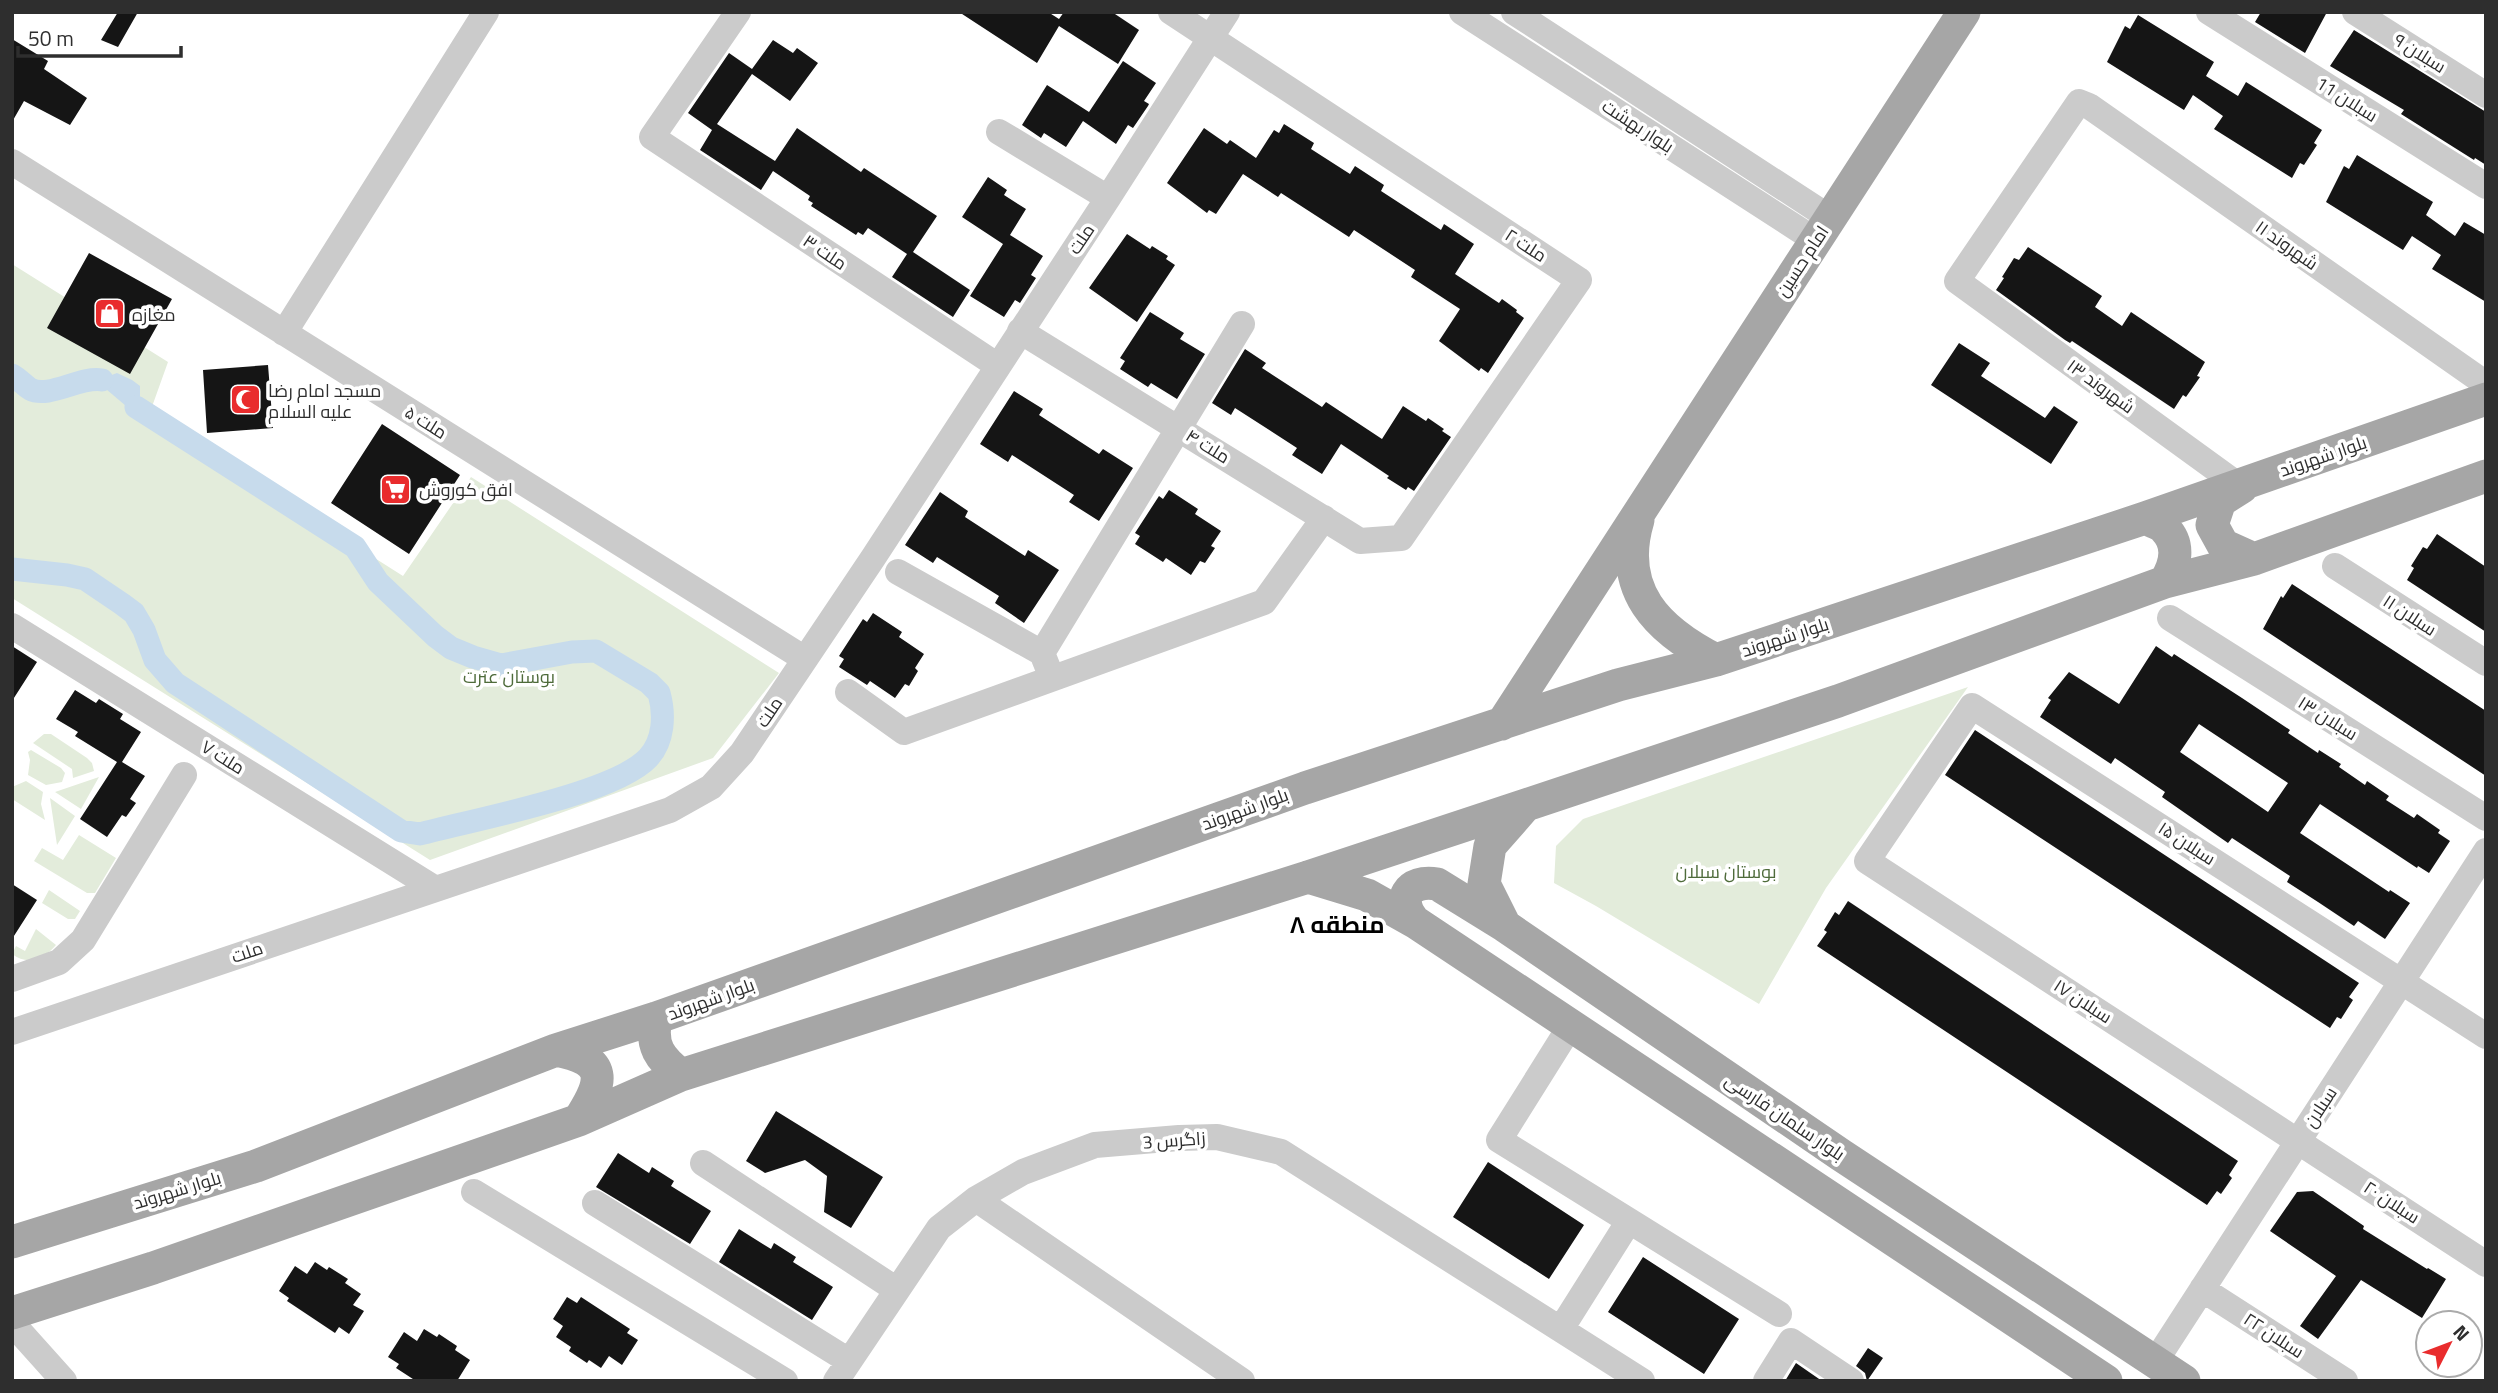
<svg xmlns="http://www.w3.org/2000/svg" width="2498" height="1393" font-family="'Titillium Web',Cairo,sans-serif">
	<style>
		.green { fill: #e3ecdb }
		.water { fill: #c7dbec }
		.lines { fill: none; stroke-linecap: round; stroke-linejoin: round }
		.canal { stroke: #c7dbec; stroke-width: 23 }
		.building { fill: #151515; fill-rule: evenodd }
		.minor { stroke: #cbcbcb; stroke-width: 26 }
		.major { stroke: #a6a6a6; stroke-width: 33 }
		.labels { text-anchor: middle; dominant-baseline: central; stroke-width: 7; stroke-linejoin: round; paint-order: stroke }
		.street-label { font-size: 18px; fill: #2e2e2e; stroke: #fff }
		.poi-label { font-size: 18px; fill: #2e2e2e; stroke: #fff; text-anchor: start }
		.park-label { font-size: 18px; fill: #4e6b3a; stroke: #fff }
		.district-label { font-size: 24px; font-weight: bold; fill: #000; stroke: #fff }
	</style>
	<rect width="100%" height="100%" fill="#fff"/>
	<path class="green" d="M12,264l156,98 -19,53 254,161 68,-99 308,196 -66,85 -283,102 -418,-262z
		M1968,687l-142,201 -67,116 -163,-98 -42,-23 2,-37 27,-27z
		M44,734h7l36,24 5,5 2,8 -21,7 -1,-9 -39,-26z
		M31,750l30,18 4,5 -3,9 -16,3 -18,-10 2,-15 -2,-8z
		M99,777l-18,32 -26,-17z
		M26,781l17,11 -2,12 4,16 -33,-21v-12z
		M50,798l25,18 -18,29z
		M79,835l37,23 -21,35h-8l-53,-32 8,-13 21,12z
		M49,890l31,21 -5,8h-7l-26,-16z
		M36,929l20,16c-12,14 -28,21 -44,9l4,-8 9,5z"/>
	<path class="water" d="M117,373l15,7 8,6v11l-8,14 -32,-27 9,-8z"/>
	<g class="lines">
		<path class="canal" d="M12,375c7,4 12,10 18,14 19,10 50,-13 72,-9
			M12,569l55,6 18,4 37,25 12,9 10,17 11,30 20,23 226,148 19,3c51,-14 194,-40 228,-76 16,-17 17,-43 11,-65l-10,-10 -53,-32 -24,1 -71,13 -28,-8 -22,-9 -16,-12 -57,-54 -23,-35 -219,-140"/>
	</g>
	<path class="building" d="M118,12h20l-20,35 -17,-7z
		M959,12h89l11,7 5,-7h48l27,18 -21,34 -59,-38 -22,37z
		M2261,12h66l-22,41 -50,-31z
		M2138,15l76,47 -8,14 32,20 8,-14 76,48 -8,13 3,2 -13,20 -4,-2 -8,15 -78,-49 9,-13 -30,-21 -9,15 -77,-48 18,-36 5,3z
		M2354,30l132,82v53l-11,-7 -1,2 -73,-46 3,-4 -74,-44z
		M12,39l36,22 -4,8 43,29 -17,27 -46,-24 -12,21z
		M773,40l20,13 4,-5 21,15 -28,38 -38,-27 -35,50 58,37 22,-33 64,44 3,-4 73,48 -24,36 57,38 -17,27 -61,-40 15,-23 -39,-26 -5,7 -5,-3 -2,3 -45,-29 2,-3 -5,-3 2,-4 -37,-25 -12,19 -61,-40 12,-20 -24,-17 41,-60 23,16z
		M1123,61l33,22 -12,18 5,3 -1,2 -15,22 -5,-3 -12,19 -33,-23 -17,26 -22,-14 -3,5 -19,-13 25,-40 42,27z
		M1284,124l30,19 -3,6 39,25 5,-8 29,19 -3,6 60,39 3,-6 30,20 -19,30 44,29 3,-4 15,11 -1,2 8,6 -36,55 -7,-5 -2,3 -40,-30 21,-32 -49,-32 4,-7 -61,-40 -5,7 -68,-44 -3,4 -35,-23 -27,40 -7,-4 -2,3 -40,-30 37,-55 23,16 3,-4 26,18 18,-28 5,3z
		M2357,155l76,47 -7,13 29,21 9,-14 22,13v67l-54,-33 9,-14 -29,-19 -9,14 -77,-48 18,-36 5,3z
		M988,177l19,13 -3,5 22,14 -16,26 33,21 -12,19 5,3 -16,25 -5,-3 -11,17 -34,-21 33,-52 -41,-27z
		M1127,234l23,15 2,-3 16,10 -2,3 9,6 -38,57 -48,-34z
		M2028,247l74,49 -7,11 27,19 9,-14 74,50 -8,14 3,1 -14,20 -3,-2 -9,14 -102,-68 -2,2 -5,-3 -69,-50 8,-12 -2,-1 12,-19 5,2z
		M89,253l83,46 -42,75 -83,-46z
		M1150,312l34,21 -4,6 25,15 -28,45 -26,-16 -3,4 -28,-18 5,-8 -5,-3z
		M1959,343l31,20 -9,13 64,42 9,-12 24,16 -27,42 -120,-79z
		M1245,349l21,14 -4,5 60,39 4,-5 56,37 21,-33 23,15 2,-3 16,11 -2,2 9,6 -37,54 -6,-4 -2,3 -19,-12 2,-2 -48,-32 -19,30 -30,-19 5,-7 -62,-40 -4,7 -19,-12z
		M268,365l5,63 -66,5 -4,-63z
		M1014,391l29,18 -4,6 60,39 4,-5 30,19 -34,53 -30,-19 5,-7 -62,-40 -4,7 -28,-18z
		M382,424l78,51 -51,79 -78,-51z
		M1169,490l29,19 -3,5 26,17 -10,15 4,2 -10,15 -5,-2 -9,14 -25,-17 -3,4 -28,-18 5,-8 -5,-3 24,-37 4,3z
		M940,492l28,19 -3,6 60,39 3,-6 31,20 -35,53 -29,-20 4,-7 -62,-39 -4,6 -28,-18z
		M2437,534l49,33v65l-79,-52 7,-12 -3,-2 12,-19 4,2z
		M2292,584l194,127v65l-223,-147 18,-33 2,2z
		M873,613l29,19 -3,5 25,17 -9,14 3,3 -9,15 -4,-2 -10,14 -25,-17 -3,4 -28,-18 5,-8 -5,-3 24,-37 4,3z
		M12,646l25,16 -25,39z
		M2156,646l16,11 2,-3 68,44 48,32 -2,3 30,20 1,-3 22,14 -2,3 26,18 2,-4 22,15 -3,4 28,18 3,-4 23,16 -2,3 12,8 -21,32 -11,-7 -1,2 -97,-64 -20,29 89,59 1,-2 20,13 -25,36 -27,-18 -4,5 -36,-24 -31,-20 3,-6 -58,-38 -4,5 -66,-46 3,-5 -50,-34 -4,6 -71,-47 11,-17 -3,-2 21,-26 50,32zM2199,724l89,59 -20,29 -88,-60z
		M75,690l21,13 3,-4 24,15 -3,5 21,13 -19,30 23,14 -15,23 6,4 -10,14 -4,-2 -15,22 -27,-18 37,-57 -42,-26 3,-4 -22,-13z
		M1975,730l384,253 -10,14 4,3 -12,19 -4,-2 -7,11 -385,-253z
		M12,884l25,16 -25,39z
		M1848,901l390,260 -9,14 3,3 -11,16 -4,-3 -10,14 -390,-259 10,-14 -3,-2 11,-18 4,3z
		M776,1111l107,66 -32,51 -27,-16 3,-36 -22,-16 -40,13 -19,-12z
		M618,1153l31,20 3,-6 22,14 -3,5 40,25 -21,33 -94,-57z
		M1488,1162l96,63 -35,54 -96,-62z
		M2313,1191l51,35 -1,3 64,40 1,-1 18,11 -24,39 -61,-38 -43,59 -18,-13 36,-50 -66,-45 27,-39z
		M739,1229l32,20 3,-6 22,14 -3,5 40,25 -21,33 -93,-58z
		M1643,1257l96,62 -35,55 -96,-62z
		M315,1262l12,8 2,-3 19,12 -3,4 16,11 -8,11 11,6 -15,23 -10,-7 -4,6 -48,-32 2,-3 -10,-7 16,-25 12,8z
		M567,1297l10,6 4,-6 49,32 -3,4 11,7 -16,25 -13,-9 -8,12 -12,-8 -2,3 -18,-12 2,-4 -15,-10 7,-11 -10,-7z
		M424,1329l13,8 2,-3 18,12 -2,4 15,10 -13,21h-41l-20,-13 3,-4 -11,-7 16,-25 13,9z
		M1868,1348l15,10 -16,23 -2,-8 -9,-7z
		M1796,1363l26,18h-37z"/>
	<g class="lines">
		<path class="minor" d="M738,12l-86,125 346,229
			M1462,12l353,228
			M1514,12l316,206
			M2209,12l277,174
			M2355,12l131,83
			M999,132l109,66
			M12,162l793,497
			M1020,331l340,210 41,-3 178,-258 -408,-268
			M284,333l202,-321
			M2238,485l-281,-204 122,-179 10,4 397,278
			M2335,566l151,97
			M898,572l144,81
			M2170,618l316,200
			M12,626l422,262
			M1052,678l-10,-25 200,-329
			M848,692l56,40 360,-130 60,-84
			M12,979l47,-17 24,-22 101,-165
			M1571,1025l-72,115 280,174
			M12,1032l658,-222 41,-23 31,-34 131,-195 235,-360 119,-186
			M2486,1036l-514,-330 -105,155 619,403
			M703,1163l194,127
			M474,1192l311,189
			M976,1199l266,182
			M595,1203l254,158
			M2202,1289l143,92
			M12,1323l52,58
			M1561,1329l68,-108
			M2155,1362l331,-511
			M836,1381l103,-153 37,-29 47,-27 72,-27 84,-7 38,-1 64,15 361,229
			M1766,1381l25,-40 60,40"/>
		<path class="major" d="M2242,487l-22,14 -8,24 11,20 31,14
			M2145,518c6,3 16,6 20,11 16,16 10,37 0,53
			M1638,520c-21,70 19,110 78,140
			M1502,724l462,-712
			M1525,806l-35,40 -6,38 21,42 336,229 343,226
			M1308,877l59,18 48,27 691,459
			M1415,922c-20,-22 -7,-43 22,-38l68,42
			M656,1018c-6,28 4,41 25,57
			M556,1050c53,10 48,31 23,70
			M12,1242l244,-76 300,-116 100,-32 649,-230 313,-103 98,-25 429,-142 341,-119
			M12,1313l141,-45 426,-148 102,-45 627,-198 218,-72 312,-104 327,-119 89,-23 232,-83"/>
	</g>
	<defs>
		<symbol id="shop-square" viewBox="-11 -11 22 22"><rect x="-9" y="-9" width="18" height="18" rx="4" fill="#e92c2d" stroke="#fff"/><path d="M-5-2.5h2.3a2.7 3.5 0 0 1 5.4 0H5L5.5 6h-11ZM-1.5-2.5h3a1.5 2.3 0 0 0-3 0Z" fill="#fff"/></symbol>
		<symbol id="mosque-square" viewBox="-11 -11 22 22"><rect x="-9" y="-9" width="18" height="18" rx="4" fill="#e92c2d" stroke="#fff"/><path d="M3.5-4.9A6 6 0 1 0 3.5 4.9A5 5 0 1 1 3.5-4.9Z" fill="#fff"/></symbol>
		<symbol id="supermarket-square" viewBox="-11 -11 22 22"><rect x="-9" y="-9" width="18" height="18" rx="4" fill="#e92c2d" stroke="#fff"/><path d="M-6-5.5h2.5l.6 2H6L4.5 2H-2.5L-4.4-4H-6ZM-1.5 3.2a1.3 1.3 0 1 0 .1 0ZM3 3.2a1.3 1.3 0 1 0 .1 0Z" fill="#fff"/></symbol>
	</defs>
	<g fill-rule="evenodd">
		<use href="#shop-square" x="92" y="296" width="35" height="35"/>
		<use href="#mosque-square" x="228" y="382" width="35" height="35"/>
		<use href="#supermarket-square" x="378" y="472" width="35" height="35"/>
	</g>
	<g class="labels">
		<g class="street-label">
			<text transform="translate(2420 53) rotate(32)">سبلان ۹</text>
			<text transform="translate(2347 99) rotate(32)">سبلان 11</text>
			<text transform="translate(1638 126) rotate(33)">بلوار بهشت</text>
			<text transform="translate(1081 239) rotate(-56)">ملت</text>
			<text transform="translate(1526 245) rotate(33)">ملت ۲</text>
			<text transform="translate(2287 245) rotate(35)">شهروند ۱۱</text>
			<text transform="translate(825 252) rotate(34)">ملت ۳</text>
			<text transform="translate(1802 261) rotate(-57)">امام حسین</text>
			<text transform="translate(2101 386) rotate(36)">شهروند ۱۳</text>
			<text transform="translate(426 422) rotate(32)">ملت ۵</text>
			<text transform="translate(1208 446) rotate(32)">ملت ۴</text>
			<text transform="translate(2323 456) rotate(-19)">بلوار شهروند</text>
			<text transform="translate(2410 615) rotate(33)">سبلان ۱۱</text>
			<text transform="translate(1785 637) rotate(-18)">بلوار شهروند</text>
			<text transform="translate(769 712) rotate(-56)">ملت</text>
			<text transform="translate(2328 718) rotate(32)">سبلان ۱۳</text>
			<text transform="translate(223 757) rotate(32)">ملت ۷</text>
			<text transform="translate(1245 809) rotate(-20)">بلوار شهروند</text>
			<text transform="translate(2187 843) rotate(33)">سبلان ۱۵</text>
			<text transform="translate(247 952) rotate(-19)">ملت</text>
			<text transform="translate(711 999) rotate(-20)">بلوار شهروند</text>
			<text transform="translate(2083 1001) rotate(33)">سبلان ۱۷</text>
			<text transform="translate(2320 1107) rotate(-57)">سبلان</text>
			<text transform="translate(1785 1117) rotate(34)">بلوار سلمان فارسی</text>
			<text transform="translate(1174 1140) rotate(-4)">زاگرس 3</text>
			<text transform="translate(177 1190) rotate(-17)">بلوار شهروند</text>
			<text transform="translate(2392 1202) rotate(33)">سبلان ۲۰</text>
			<text transform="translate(2274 1335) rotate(33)">سبلان ۲۲</text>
		</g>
		<g class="poi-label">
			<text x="132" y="314">مغازه</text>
			<text x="268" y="390">مسجد امام رضا<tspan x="268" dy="21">علیه السلام</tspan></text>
			<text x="419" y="489">افق کوروش</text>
		</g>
		<g class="park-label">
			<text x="509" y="676">بوستان عترت</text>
			<text x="1726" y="871">بوستان سبلان</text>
		</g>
		<g class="district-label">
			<text x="1337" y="924">منطقه ۸</text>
		</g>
	</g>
	<rect width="2498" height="1393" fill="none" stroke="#2e2e2e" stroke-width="28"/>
	<g transform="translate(2449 1344) rotate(48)"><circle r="33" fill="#ffffff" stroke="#ababab" stroke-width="2"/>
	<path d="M0-5L12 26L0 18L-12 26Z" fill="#e92c2d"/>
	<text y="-10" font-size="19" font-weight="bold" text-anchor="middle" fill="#2e2e2e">N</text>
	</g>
	<path d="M18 46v10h163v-10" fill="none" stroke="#2e2e2e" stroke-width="3.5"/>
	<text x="28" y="46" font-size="21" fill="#2e2e2e" stroke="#ffffff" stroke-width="5" paint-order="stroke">50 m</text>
</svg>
